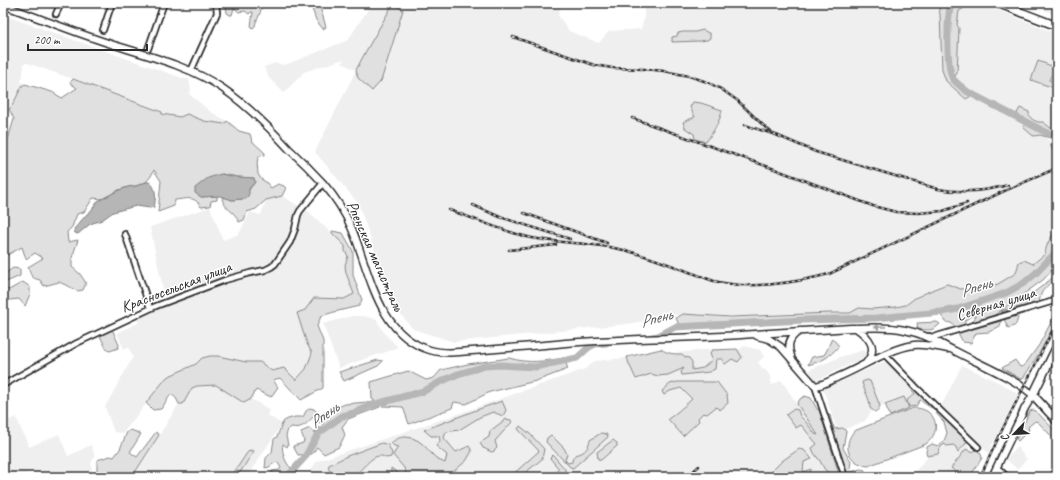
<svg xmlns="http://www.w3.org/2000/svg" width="1060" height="480" font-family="Caveat,sans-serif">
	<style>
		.built { fill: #efefef }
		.green { fill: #e0e0e0; stroke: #868686 }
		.water { fill: #b6b6b6; stroke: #7e7e7e }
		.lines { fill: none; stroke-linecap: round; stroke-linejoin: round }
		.river { stroke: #b6b6b6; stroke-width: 7 }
		.minor-casing { stroke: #2b2b2b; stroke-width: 8 }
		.secondary-casing { stroke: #2b2b2b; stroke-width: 9 }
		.primary-casing { stroke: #2b2b2b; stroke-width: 10 }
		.minor { stroke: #fff; stroke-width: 4.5 }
		.secondary { stroke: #fff; stroke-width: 6 }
		.primary { stroke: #fff; stroke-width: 7 }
		.rail-casing { stroke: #2b2b2b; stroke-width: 2.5 }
		.rail { stroke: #fff; stroke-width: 1; stroke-dasharray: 3; stroke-linecap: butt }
		.oneway { fill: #a0a0a0 }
		.labels { text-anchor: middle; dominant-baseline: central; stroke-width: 3; stroke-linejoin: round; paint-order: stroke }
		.street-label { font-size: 16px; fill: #2b2b2b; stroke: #fff }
		.water-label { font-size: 17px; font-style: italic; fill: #5c5c5c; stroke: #fff }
	</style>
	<rect width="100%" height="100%" fill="#fff"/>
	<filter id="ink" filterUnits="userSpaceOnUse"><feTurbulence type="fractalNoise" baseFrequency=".025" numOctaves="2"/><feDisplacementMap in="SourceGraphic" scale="8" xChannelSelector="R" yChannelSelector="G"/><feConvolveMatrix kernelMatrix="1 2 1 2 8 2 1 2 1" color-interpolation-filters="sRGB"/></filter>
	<g filter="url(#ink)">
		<path class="built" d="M372,3h190l-4,12 11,16 30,12 10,-12 32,-2 3,-10v-16h299l2,72 19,16 65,35 28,20v99l-54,47 -75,16 -149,10 -97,-4 -55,10 -173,18 -41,-13 -19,-23 -36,-103 -43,-51 41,-82 -14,-7 2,-4 -40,13 -20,21 -15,-15 -5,-11 11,-4 10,2 63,-25z
			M956,3h25l76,31v102l-36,-22 -5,1 -53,-29 -8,-8z
			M1025,3h32v12z
			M3,15l182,64h4l2,11 -2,4 22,18 16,9 -3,3 -20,-3 -17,-7 -7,3 -18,-3v-2l-89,-33 -46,-16h-3l-1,11 -2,8 4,2 -3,2 -10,20 -3,3 -3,-3 2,-8 -5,-4z
			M282,196l27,16 36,34 3,10 -3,9 1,8 8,22 -10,4 -30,-1 -9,12 2,34 5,9 -6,16 -10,11 -24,-9 -12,-9h-14l-28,-6h-8l-8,2 -6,6 -29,13 -44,56 -9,-1 -9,-25 28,-50 -4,-9 -5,1 -7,-16 21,-10 1,-7 24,-10 2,-7 -15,-72 60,-20 13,33 16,-6 11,-22 11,3 5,-15z
			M352,316h11l13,3 9,15 13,13 -9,4 -19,6 -31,11 -16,-44z
			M744,346l16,4 4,7 -6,5 5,8 2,-1 7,10 -2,2 3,4 8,-5 37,55 11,40 2,2h-525l11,-16 132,-44 136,-48 10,-8 119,-12h26z
			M864,350l3,6 -52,25 -6,-11 34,-14z
			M886,361l33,33 -14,6 -1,-3 -19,7 -13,7 -7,10 -27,11 -15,-43z
			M962,365l40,19 16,10 -30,59 -48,-45z
			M202,367l51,28 -2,4 19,11 -3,5 15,9 -35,53h-114z
			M16,417l13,30 30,-13 9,22 23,-11 4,11 -4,7 2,14h-60v-6l-13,6h-17v-54z
			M952,430l29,28 -12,19h-59z
			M1017,447l10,12 -10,10 -11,-10z"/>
		<path class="green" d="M232,3c5,0 8,3 13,3l2,-3h8l6,5c0,6 -5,12 -6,18l-2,2 -2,-2 2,-14h-2l-2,2 -4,-3 -6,1 -5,-4 -2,7h-2l-3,-2 -1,-7z
			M310,3h9l7,24 -3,2 -7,-9z
			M939,3h26l-1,5 -5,3 -2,14 2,3 -2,45 -3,5 9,9 18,9 1,3 -3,1 -8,-4 -5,3 -20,-18 -4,-11 -2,-56 -1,-4z
			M393,4l10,6 -22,71 -9,10 -14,-13 -2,-8 10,-19z
			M703,30l7,4v4l-3,2 -7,1 -28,1v-5l5,-1 1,-3 5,-1h12z
			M1038,61l19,7v5l-4,-1 -4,8 8,4v5l-26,-9z
			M73,79l89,33v2l18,3 7,-3 17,7 20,3 3,-3 12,10 11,3 2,7 13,12v2l-6,1 -2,6 1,12 3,5 5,3 5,6 7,-4 6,2 2,2 -4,8 -16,4 -10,9 -9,3 -3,8 -5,2c-1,-2 -3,-6 -5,-8 -6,-6 -9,-7 -12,-15l1,-3 9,4 10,-1 13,-17 -1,-4 -17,-1 -15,-3 -21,23 16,-1v4l-6,1 -1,5 -9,1c-6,-12 -15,-8 -26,-7l-1,6 -16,6 3,-31 -7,-11 -3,6 -5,6 -10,4 -8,1 -9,3 -17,9 -9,-1 -9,14 -7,2 -5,13 -5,5 1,10 10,-2 -6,18v9l8,7 6,9 -3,7 -6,1 -7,-4 -11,-5 -15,4 -4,-6c-9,-2 -9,-4 -12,-13l15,-9 -8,-5 -9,6 -4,-12 -13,7 -6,3v-101l11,-37 -5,-10 3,-3 10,-20 3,-2 27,8 10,6 15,-10 -7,-5z
			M693,102l8,1 21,7c-2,12 -9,22 -16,32l-11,-3 -1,-5 -9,-6 -2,-6 12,-5 -5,-10z
			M1020,108l9,4c-1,7 8,11 14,10l13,10 1,3v22l-7,-12 3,-5 -3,-2 -10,-3 -6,1 -2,-1 -9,-8 1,-3h9l-1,-2 -14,-6 -1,-3z
			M1057,230v35l-14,15 -51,37 -17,6 -2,-2 3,-5h-4l-7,4v6l-8,2 -6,-5 -5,-1 -9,-12c-40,7 -81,6 -121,8 -46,1 -91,4 -137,7l-3,-7 7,-4 48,3 99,-4h20l9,-5 13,1 24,-2 10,-2 9,-7 19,-9 13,-5 14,5 25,-2 12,-3 18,-11 3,-11 5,-2 9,4 12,-10c1,-10 6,-17 12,-24z
			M332,231l11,2 10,18v24l9,25 -3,6 -25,6 -13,4 -4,10 6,15v47l-22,12 -21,-22 -7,2 5,7 -7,10 -15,-7 -5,9 -7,4 -28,-18 -19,1 -5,2 -9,16h-4l-3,-6 -5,-4 -10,15 -8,1 -7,-7 21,-26 29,-13 6,-6 8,-2h8l28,6h14l12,9 12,-3 12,12 10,-11 6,-16 -5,-9 -10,-31 8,-3 9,-12 30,1 10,-5 -8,-21 -1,-8 3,-9 -3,-5v-5l-13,-13z
			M13,268l7,1v7l-16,7 -1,2v-10z
			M1057,274v2c-4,4 -12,12 -15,16 -1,2 -2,6 -3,10l-38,10v-1c21,-8 39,-23 56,-37z
			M23,282l7,5v7l-5,12 -6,-7 -9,1 -7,3v-15l6,2z
			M1056,313h1v6l-17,33 -18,28 -20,-12 13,-8 5,7 4,-1 15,-21z
			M1015,316l3,1c-2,9 -2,9 -10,11l-4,-9z
			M1001,321l-1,5 -11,6 -13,1 -5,10 -8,-1 -5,-9z
			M937,322l3,2c-8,8 -12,6 -22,5l-1,-6z
			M110,329l3,2 6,14 -1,3 -8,3 -3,-1 -7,-14 1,-3z
			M832,338l7,8c-12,13 -15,14 -31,19l4,-8 12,-2 3,-5z
			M661,349c7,5 13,5 21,5l3,3 4,1 3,4v8l11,-2 9,-8 -2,-7 2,-3 25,-1 5,8 -4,5 -6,-3 -7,5 -2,-2v-3h-7l-1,10 -6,3 -27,3 -1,-3 3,-4 -16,7 -10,1 -7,-2 -15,5 -7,-15 -2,-7z
			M509,358c21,6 35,3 55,0l4,11 -32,12 -46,11 -24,12 -12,-2 -2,6 -43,16 -6,-17 -21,-1 -10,-7 -1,-17 37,-11 18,9 8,-2 7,-8 27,-6z
			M378,360l5,1 -5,5 -34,15 -5,-9z
			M867,380l3,1 10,25 -2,5 -3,1 -5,-4c0,-11 -6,-16 -8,-26z
			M677,382h40l10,13 1,8 -8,7 -4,-3 -9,7 -4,-1 -5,5 1,3 -16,15 -15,-17c9,-6 16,-13 24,-20l-11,-11 -11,3 -6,4 -2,-4 8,-7z
			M912,384l22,22 -2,2 -7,-4 -5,-4 -4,6 -7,1 -2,-7 8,-6 -6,-8z
			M805,396l6,2 6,11 2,1 21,67h-6l-6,-5 -3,-2 -5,-9 -6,-8 -2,-5 5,-4 -16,-19 -5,3 -10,-13 8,-6 4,1 2,6 6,6 9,12 3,1 -21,-31 3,-5z
			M904,397l5,11 -19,8 -5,-12z
			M502,401l4,9 -3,6 -10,-4 -13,5 -21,13 -13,2 -2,6 12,14 13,-6 3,5 -6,10 -19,16h-54l-2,-3v-6l11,8 4,-2 -2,-6 -11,-13 5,-8 -4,-1 -3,-3c5,-4 8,-6 15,-6 20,1 23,21 39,26l2,-8 -11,-9 4,-5 -1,-5h-8l-7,-6 55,-21z
			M367,402l13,5 -32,12 -6,8 3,8 -6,12 -15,7 -7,-7 -5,7 -14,1 -5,-9 10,-3 1,-3 -3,-8 9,-4 4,5 10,-10 -9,-1 -1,-5 31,-13z
			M310,408l4,1 3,3c-7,8 -13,18 -25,15l-4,2 -2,7 2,9 -1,2 -4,-3c-2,6 2,19 8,24 1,1 3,2 5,3v6h-24v-6l7,-1 2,-2 -3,-5 -2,-1 -7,5 -4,1 1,-10 6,-6 2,-13 3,-2 5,-13 2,-3 4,-2 7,-2h8l3,-6z
			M913,408c22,-1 31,22 13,36l-58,22c-20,-3 -26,-20 -14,-35z
			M938,410l30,31 -10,11 -2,-5 -3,-2 -6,1 -3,-2 -4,4 -2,6 -11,2 -1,-4 1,-5 5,-3 6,2 6,-5 3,-8 -3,-11 -9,-10z
			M1033,410l3,1 21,22 -1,8 -18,-19 -3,-1 -7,6 1,3 -11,11 -2,-2 14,-28z
			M827,415h3l2,8 3,6 8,-1 3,3 -3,17 8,14 -1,5 1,5 9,-3 5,1 -3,7h-15z
			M506,419l5,1 1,2 -17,19 2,7 -4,4c-4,0 -6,-3 -10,-4l-3,-5 9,-6 1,-6z
			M520,426l10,8 14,15 -2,10 -22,18h-10l29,-26 -21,-22z
			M131,430l10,4 -11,18 7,5 19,-25 3,3 -27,42h-35v-17l13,-4 4,1 6,-8 7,-17z
			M601,433l6,1 1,3 -35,31 -3,-1 -24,-25 1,-4 4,-3 13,13 3,6 -2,6 3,3 4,-1c1,-10 6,-6 11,-10 4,-2 6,-8 7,-12z
			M613,440l4,3v3l-16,14 -3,-1 -1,-7z
			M382,443l6,2 4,8 -1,4 -5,1c-12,-9 -23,13 -33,18 -5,3 -14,1 -19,1l-6,-9 1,-3 18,-9z
			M799,449l5,1 8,9 -8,3 -1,10 8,-3v2l-7,6h-38l16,-16z
			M966,449l5,3 6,-2 4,4 1,4 -11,17 -2,2h-10l-2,-4 -6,-5z
			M250,450l4,1 -17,26h-6l16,-24z
			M553,455l12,14v5l-4,3h-11l9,-8 -9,-11z"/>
		<path class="water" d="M221,174l16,3 17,1 1,4 -6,7v5l-3,5h-4l-10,1 -12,-4 -19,1 -6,-4v-5l13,-10z
			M146,182h3c8,5 7,17 5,25l-4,1 -14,-2 -23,6 -11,8 -12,4 -12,10 -3,-1 -1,-4 13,-15 4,-3 7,-10 21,-11 9,-3 8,-1z"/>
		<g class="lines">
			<path class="river" d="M951,3c-4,15 -5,63 2,76 4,5 10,9 15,13l89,46
				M652,337l6,-1 17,-9 129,-7 72,-2 66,-6 16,-3 48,-16 18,-10 12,-10 21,-22
				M287,477l18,-20 13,-23 24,-18 12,-3 15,-7 55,-15 16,-9 18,-8 27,-8 15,-1 35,2 5,-1 37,-8 12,-11 6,-3 11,-1"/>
			<defs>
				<path id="minor" d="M56,14l5,-11
					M103,30l9,-27
					M148,49l16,-46
					M191,71l26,-58 -1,-10
					M125,234l25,74
					M928,336l6,1 123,-37
					M885,355l31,32 62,60
					M3,385l74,-42 79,-37 69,-26 25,-7 15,-3 6,-3 4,-3 15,-22 5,-13 3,-14 2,-4 23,-28
					M815,386l30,91
					M996,468l4,2 7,7"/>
				<path id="secondary" d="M3,5c36,13 71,27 108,39 35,11 81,23 111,44 25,17 47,39 67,61 12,11 23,22 34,34 12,14 22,29 29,46 18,43 26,106 78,121 17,5 37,1 54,0 24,-2 48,-4 72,-6 66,-6 133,-5 199,-10 32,-2 64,-4 96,-6 18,0 36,-2 54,2 20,4 32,12 50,21 26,14 56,25 78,44l-8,13 -33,69
					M856,328c13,9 23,20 10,35
					M757,336l12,3 12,8 34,39c8,-1 15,-5 23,-9 25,-10 49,-28 76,-32 11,-1 23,2 34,4
					M791,356c-4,-11 -2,-19 9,-25"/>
				<path id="primary" d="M997,3l60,23
					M1057,346l-24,49 24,26"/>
			</defs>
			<use href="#minor" class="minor-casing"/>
			<use href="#secondary" class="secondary-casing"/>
			<use href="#primary" class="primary-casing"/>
			<use href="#minor" class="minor"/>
			<use href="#secondary" class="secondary"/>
			<use href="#primary" class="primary"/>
			<defs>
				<path id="rail" d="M513,37l81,28 18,3 32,1 20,2 25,5 18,6 14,7 17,12 27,26 6,5
					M632,118l137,49 104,39 23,6 22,1 25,-2 24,-8
					M745,125l31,10 40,17 122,37c22,4 48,2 70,-4
					M473,205l27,12 70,22
					M449,210c27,9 55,22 83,28 29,6 59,4 87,11 25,5 49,15 73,24 7,2 15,6 22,8 34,9 81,2 115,-7l173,-82 55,-24
					M524,213l83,30
					M509,250l47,-5
					M687,477l12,-11
					M980,477l23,-49 54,-106"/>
			</defs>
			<use href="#rail" class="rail-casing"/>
			<use href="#rail" class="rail"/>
		</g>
		<defs><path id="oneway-solid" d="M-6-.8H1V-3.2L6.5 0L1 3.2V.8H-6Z"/></defs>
		<use class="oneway" href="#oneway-solid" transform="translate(880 327) rotate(179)"/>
	</g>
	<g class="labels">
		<g class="street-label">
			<text transform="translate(375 256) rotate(66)">Рпенская магистраль</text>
			<text transform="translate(176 287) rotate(-21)">Красносельская улица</text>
			<text transform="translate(996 304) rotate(-17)">Северная улица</text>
		</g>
		<g class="water-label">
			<text transform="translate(976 287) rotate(-18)">Рпень</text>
			<text transform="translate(656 318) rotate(-15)">Рпень</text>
			<text transform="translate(324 415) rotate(-36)">Рпень</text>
		</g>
	</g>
	<rect width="1060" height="480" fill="none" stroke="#fff" stroke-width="16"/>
	<rect x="8" y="8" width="1044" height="464" fill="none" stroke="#2b2b2b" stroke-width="1.5" filter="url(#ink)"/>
	<g transform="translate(1014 434) rotate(245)" stroke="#ffffff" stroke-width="3" paint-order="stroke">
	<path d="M0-3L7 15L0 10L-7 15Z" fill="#2b2b2b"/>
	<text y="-6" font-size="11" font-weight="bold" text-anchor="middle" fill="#2b2b2b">С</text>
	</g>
	<path d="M28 44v6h119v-6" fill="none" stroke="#2b2b2b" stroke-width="2"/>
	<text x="34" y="44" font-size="12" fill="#2b2b2b" stroke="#ffffff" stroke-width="3" paint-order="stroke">200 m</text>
</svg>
